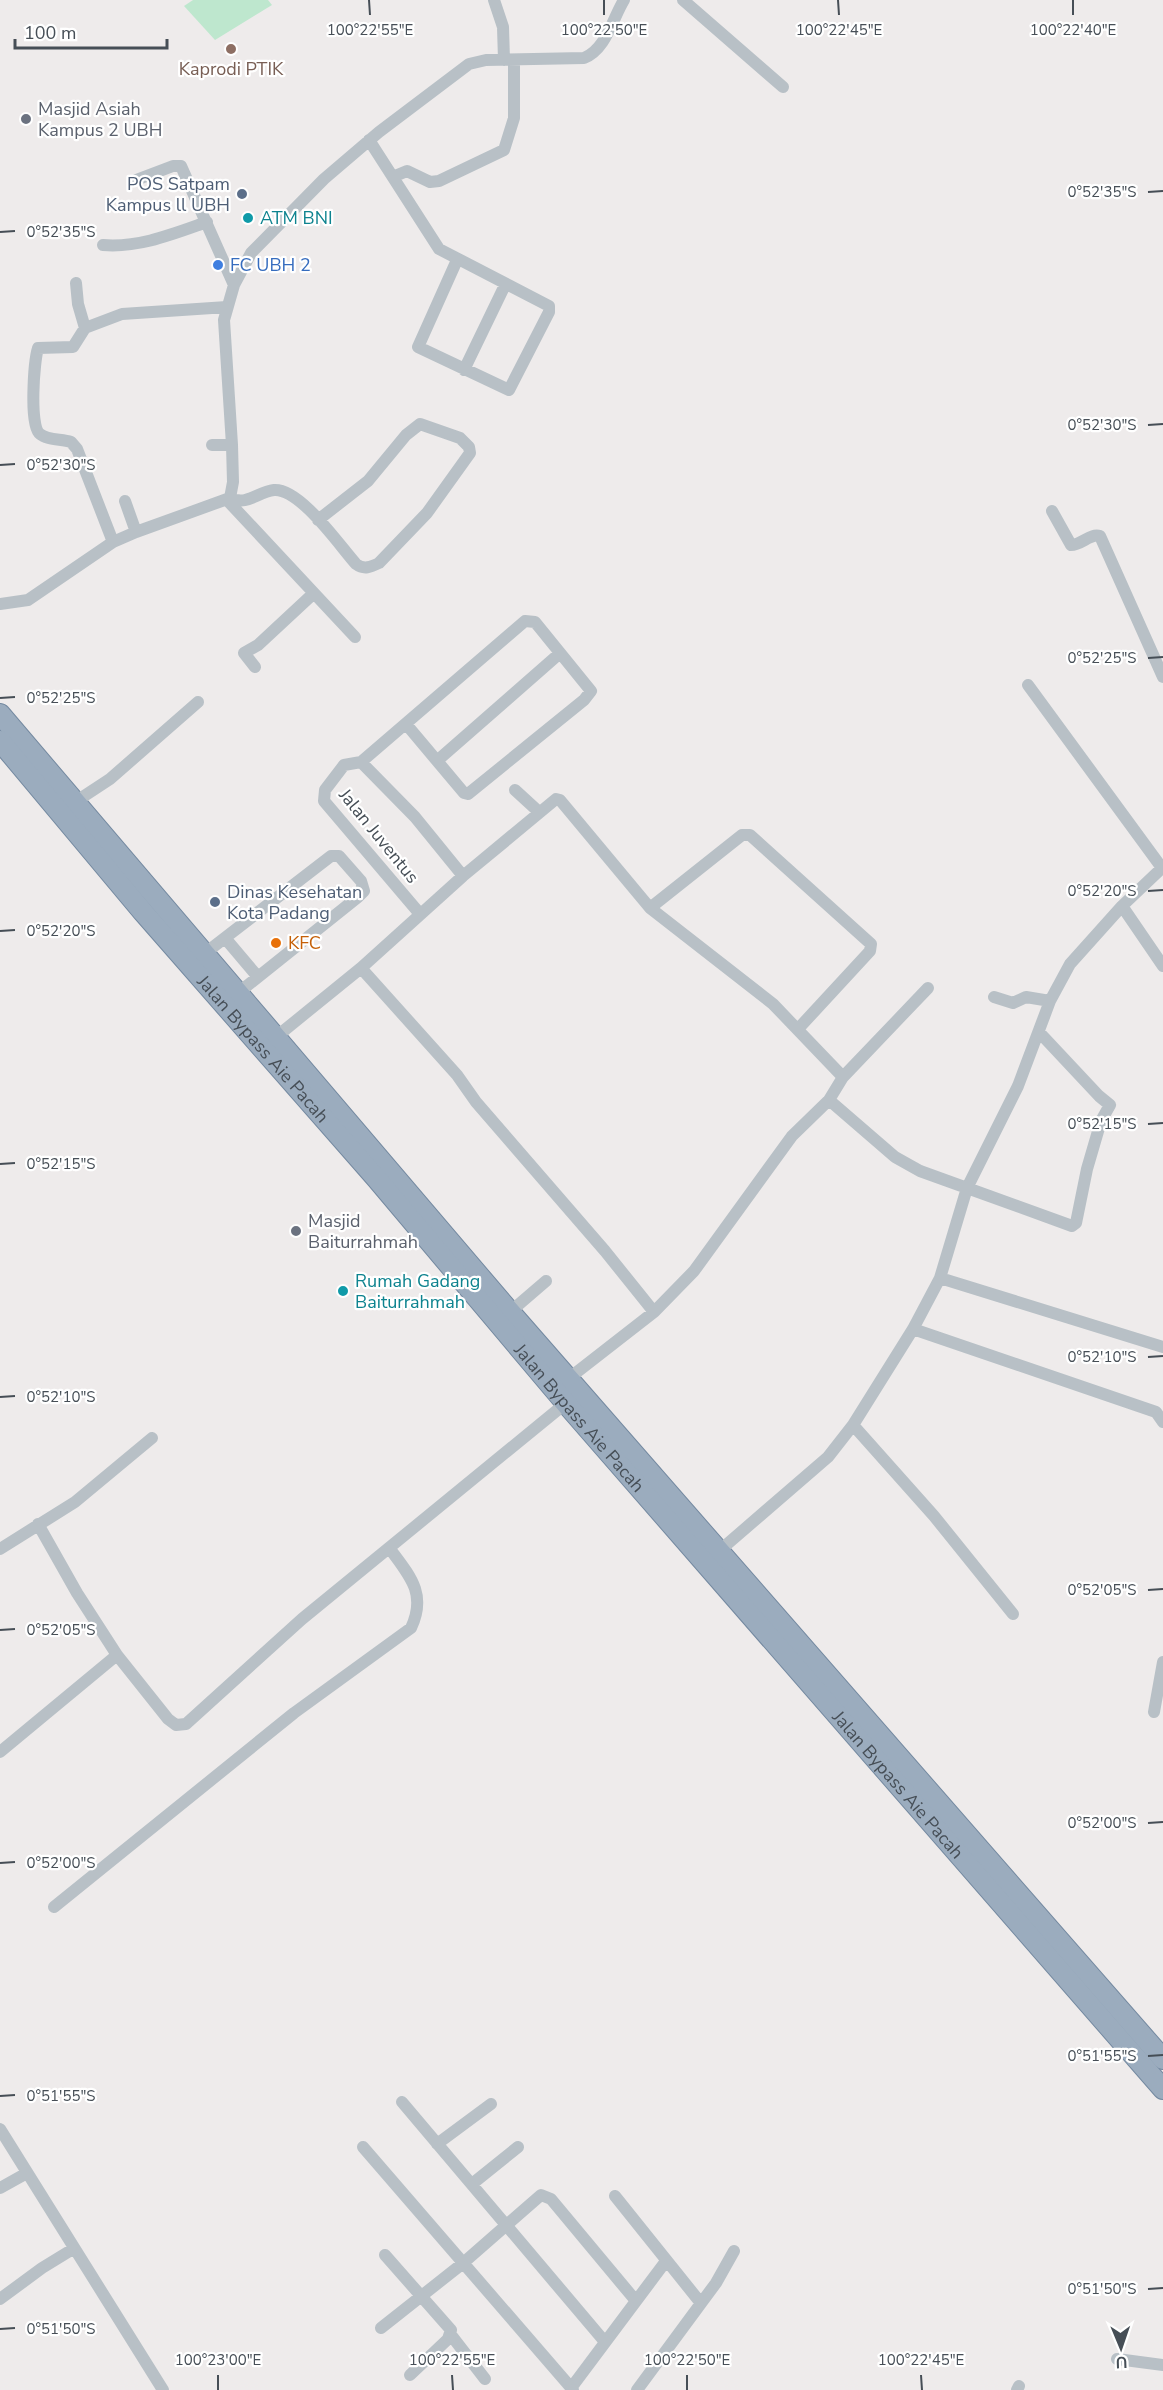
<svg xmlns="http://www.w3.org/2000/svg" width="1163" height="2390" font-family="'Nunito Sans',sans-serif">
	<style>
		.green { fill: #bee7ce }
		.lines { fill: none; stroke-linecap: round; stroke-linejoin: round }
		.trunk-casing { stroke: #7489a0; stroke-width: 22 }
		.minor { stroke: #b8c0c6; stroke-width: 12 }
		.trunk { stroke: #9bacbe; stroke-width: 20 }
		.ticks { fill: none; stroke: #464e56; stroke-width: 2 }
		.education-dot { fill: #8d6e63; stroke: #fff; stroke-width: 2 }
		.worship-dot { fill: #6b7280; stroke: #fff; stroke-width: 2 }
		.service-dot { fill: #5c6f8a; stroke: #fff; stroke-width: 2 }
		.culture-dot { fill: #0f9aa8; stroke: #fff; stroke-width: 2 }
		.shop-dot { fill: #3f7fe0; stroke: #fff; stroke-width: 2 }
		.food-dot { fill: #e8710a; stroke: #fff; stroke-width: 2 }
		.labels { text-anchor: middle; dominant-baseline: central; stroke-width: 4.5; stroke-linejoin: round; paint-order: stroke }
		.education-label { font-size: 18px; fill: #785e54; stroke: #fff }
		.worship-label { font-size: 18px; fill: #5b616d; stroke: #fff; text-anchor: start }
		.service-label { font-size: 18px; fill: #4e5e75; stroke: #fff; text-anchor: end }
		.culture-label { font-size: 18px; fill: #0d838f; stroke: #fff; text-anchor: start }
		.shop-label { font-size: 18px; fill: #366cbe; stroke: #fff; text-anchor: start }
		.street-label { font-size: 18px; fill: #464e56; stroke: #fff }
		.food-label { font-size: 18px; fill: #c56008; stroke: #fff; text-anchor: start }
		.ticks-label { font-size: 15px; text-anchor: middle; fill: #464e56; stroke: #fff; stroke-width: 4.5; stroke-linejoin: round; paint-order: stroke }
	</style>
	<rect width="100%" height="100%" fill="#eeebeb"/>
	<path class="green" d="M193,0h75l4,5 -57,35 -31,-34z"/>
	<g class="lines">
		<defs>
			<g id="trunk">
				<path d="M0,714l510,598 653,747"/>
				<path id="s1" d="M0,741l143,171 233,266 193,229 594,682"/>
			</g>
		</defs>
		<use href="#trunk" class="trunk-casing"/>
		<path class="minor" d="M494,0l9,27 1,33
			M683,0l100,87
			M369,140l70,109 110,57v6l-40,78 -91,-43 39,-87
			M395,176l12,-5 23,11 9,-1 65,-31 10,-32v-58
			M136,180l37,-14h8l53,119
			M103,245c36,3 70,-11 104,-23
			M76,283l2,21 7,24
			M464,370l41,-85
			M212,445h20
			M230,498c18,8 27,-6 44,-8 26,-2 65,55 82,74 8,6 15,3 23,-1l48,-50 43,-60 -1,-6 -9,-9 -40,-14 -14,11 -38,46 -50,39
			M227,500l128,137
			M125,501l11,31
			M1052,511l19,34c11,0 19,-12 29,-9l63,141
			M113,542l-36,-93 -6,-7c-9,-3 -24,-2 -31,-8 -11,-7 -6,-73 -2,-86l35,-1 12,-19 37,-14 105,-7
			M0,604l28,-4 85,-58 23,-10 94,-34 3,-16 -1,-37 -8,-125 10,-35 17,-32 73,-74 55,-47 90,-68 17,-4 98,-2c22,-9 28,-38 40,-58
			M255,667l-11,-14 14,-8 56,-52
			M1028,685l134,183
			M406,724l58,69 4,1 116,-94 7,-9 -56,-69 -10,-1 -164,141 54,55 48,59
			M438,760l121,-106
			M361,762l-17,3 -19,25 -1,11 96,113
			M515,790l24,22
			M75,802l35,-23 88,-77
			M1122,906l41,60
			M650,908l92,-73h8l121,109 -1,7 -72,78
			M225,938l33,39
			M204,954l127,-98h8l22,25 3,10 -6,6 -120,96
			M994,997l19,6 13,-6 24,4
			M276,1037l85,-69
			M843,1077l85,-89
			M829,1100l66,57 25,14 152,55 4,-3 11,-54 14,-48 9,-16 -11,-9 -60,-64
			M940,1278l223,69
			M510,1312l36,-31
			M913,1329l243,83 7,10
			M568,1379l86,-67 40,-41 98,-135 37,-36 14,-23 -70,-73 -123,-96 -90,-108 -4,-1 -93,77 -102,92 96,107 19,27 129,149 49,61
			M853,1425l81,91 79,98
			M38,1524l39,69 40,62
			M0,1549l75,-47 77,-64
			M718,1552l110,-95 25,-32 60,-96 27,-51 27,-90 51,-102 32,-85 20,-37 52,-58 41,-39
			M1154,1712l9,-50
			M0,1752l117,-97 51,64 8,6 10,-1 116,-105 264,-216
			M54,1907l240,-194 117,-85c16,-34 -1,-52 -21,-79
			M402,2102l203,240
			M0,2129l163,261
			M437,2144l54,-40
			M363,2147l210,243
			M472,2184l46,-37
			M0,2188l27,-15
			M615,2196l85,106
			M385,2255l66,75 -3,9 -38,36
			M0,2299l42,-31 31,-19
			M381,2328l81,-64 79,-69 10,4 85,102
			M451,2335l34,44
			M1117,2359l46,6
			M571,2388l95,-127
			M637,2390l79,-107 18,-32
			M1017,2390l2,-4"/>
		<use href="#trunk" class="trunk"/>
	</g>
	<path class="ticks" d="M369,0l1,15M604,0v15M838,0l1,15M1073,0v15M1148,192l15,-1M0,232l15,-1M1148,425l15,-1M0,465l15,-1M1148,658l15,-1M0,698l15,-1M1148,891l15,-1M0,931l15,-1M1148,1124l15,-1M0,1164l15,-1M1148,1357l15,-1M0,1397l15,-1M1148,1590l15,-1M0,1630l15,-1M1148,1823l15,-1M0,1863l15,-1M1148,2056l15,-1M0,2096l15,-1M1148,2289l15,-1M0,2329l15,-1M218,2375v15M452,2375l1,15M687,2375v15M921,2375l1,15"/>
	<circle class="education-dot" cx="231" cy="49" r="6"/>
	<g class="worship-dot">
		<circle cx="26" cy="119" r="6"/>
		<circle cx="296" cy="1231" r="6"/>
	</g>
	<g class="service-dot">
		<circle cx="242" cy="194" r="6"/>
		<circle cx="215" cy="902" r="6"/>
	</g>
	<g class="culture-dot">
		<circle cx="248" cy="218" r="6"/>
		<circle cx="343" cy="1291" r="6"/>
	</g>
	<circle class="shop-dot" cx="218" cy="265" r="6"/>
	<circle class="food-dot" cx="276" cy="943" r="6"/>
	<g class="labels">
		<g class="education-label">
			<text x="231" y="69">Kaprodi PTIK</text>
		</g>
		<g class="worship-label">
			<text x="38" y="109">Masjid Asiah<tspan x="38" dy="21">Kampus 2 UBH</tspan></text>
			<text x="308" y="1221">Masjid<tspan x="308" dy="21">Baiturrahmah</tspan></text>
		</g>
		<g class="service-label">
			<text x="230" y="184">POS Satpam<tspan x="230" dy="21">Kampus ll UBH</tspan></text>
			<text x="227" y="892" text-anchor="start">Dinas Kesehatan<tspan x="227" dy="21">Kota Padang</tspan></text>
		</g>
		<g class="culture-label">
			<text x="260" y="218">ATM BNI</text>
			<text x="355" y="1281">Rumah Gadang<tspan x="355" dy="21">Baiturrahmah</tspan></text>
		</g>
		<g class="shop-label">
			<text x="230" y="265">FC UBH 2</text>
		</g>
		<g class="street-label">
			<text transform="translate(379 836) rotate(51)">Jalan Juventus</text>
			<text stroke="none"><textPath href="#s1" startOffset="405">Jalan Bypass Aie Pacah</textPath></text>
			<text stroke="none"><textPath href="#s1" startOffset="891">Jalan Bypass Aie Pacah</textPath></text>
			<text stroke="none"><textPath href="#s1" startOffset="1377">Jalan Bypass Aie Pacah</textPath></text>
		</g>
		<g class="food-label">
			<text x="288" y="943">KFC</text>
		</g>
	</g>
	<g class="ticks-label">
		<text x="370" y="35">100°22'55"E</text>
		<text x="604" y="35">100°22'50"E</text>
		<text x="839" y="35">100°22'45"E</text>
		<text x="1073" y="35">100°22'40"E</text>
		<text x="1102" y="197">0°52'35"S</text>
		<text x="61" y="237">0°52'35"S</text>
		<text x="1102" y="430">0°52'30"S</text>
		<text x="61" y="470">0°52'30"S</text>
		<text x="1102" y="663">0°52'25"S</text>
		<text x="61" y="703">0°52'25"S</text>
		<text x="1102" y="896">0°52'20"S</text>
		<text x="61" y="936">0°52'20"S</text>
		<text x="1102" y="1129">0°52'15"S</text>
		<text x="61" y="1169">0°52'15"S</text>
		<text x="1102" y="1362">0°52'10"S</text>
		<text x="61" y="1402">0°52'10"S</text>
		<text x="1102" y="1595">0°52'05"S</text>
		<text x="61" y="1635">0°52'05"S</text>
		<text x="1102" y="1828">0°52'00"S</text>
		<text x="61" y="1868">0°52'00"S</text>
		<text x="1102" y="2061">0°51'55"S</text>
		<text x="61" y="2101">0°51'55"S</text>
		<text x="1102" y="2294">0°51'50"S</text>
		<text x="61" y="2334">0°51'50"S</text>
		<text x="218" y="2365">100°23'00"E</text>
		<text x="452" y="2365">100°22'55"E</text>
		<text x="687" y="2365">100°22'50"E</text>
		<text x="921" y="2365">100°22'45"E</text>
	</g>
	<g transform="translate(1121 2348) rotate(178)" stroke="#ffffff" stroke-width="4.5" paint-order="stroke">
	<path d="M0-4.5L10 22L0 15L-10 22Z" fill="#464e56"/>
	<text y="-9" font-size="16" font-weight="bold" text-anchor="middle" fill="#464e56">U</text>
	</g>
	<path d="M15 39v9h152v-9" fill="none" stroke="#464e56" stroke-width="3"/>
	<text x="24" y="39" font-size="18" fill="#464e56" stroke="#ffffff" stroke-width="4.5" paint-order="stroke">100 m</text>
</svg>
